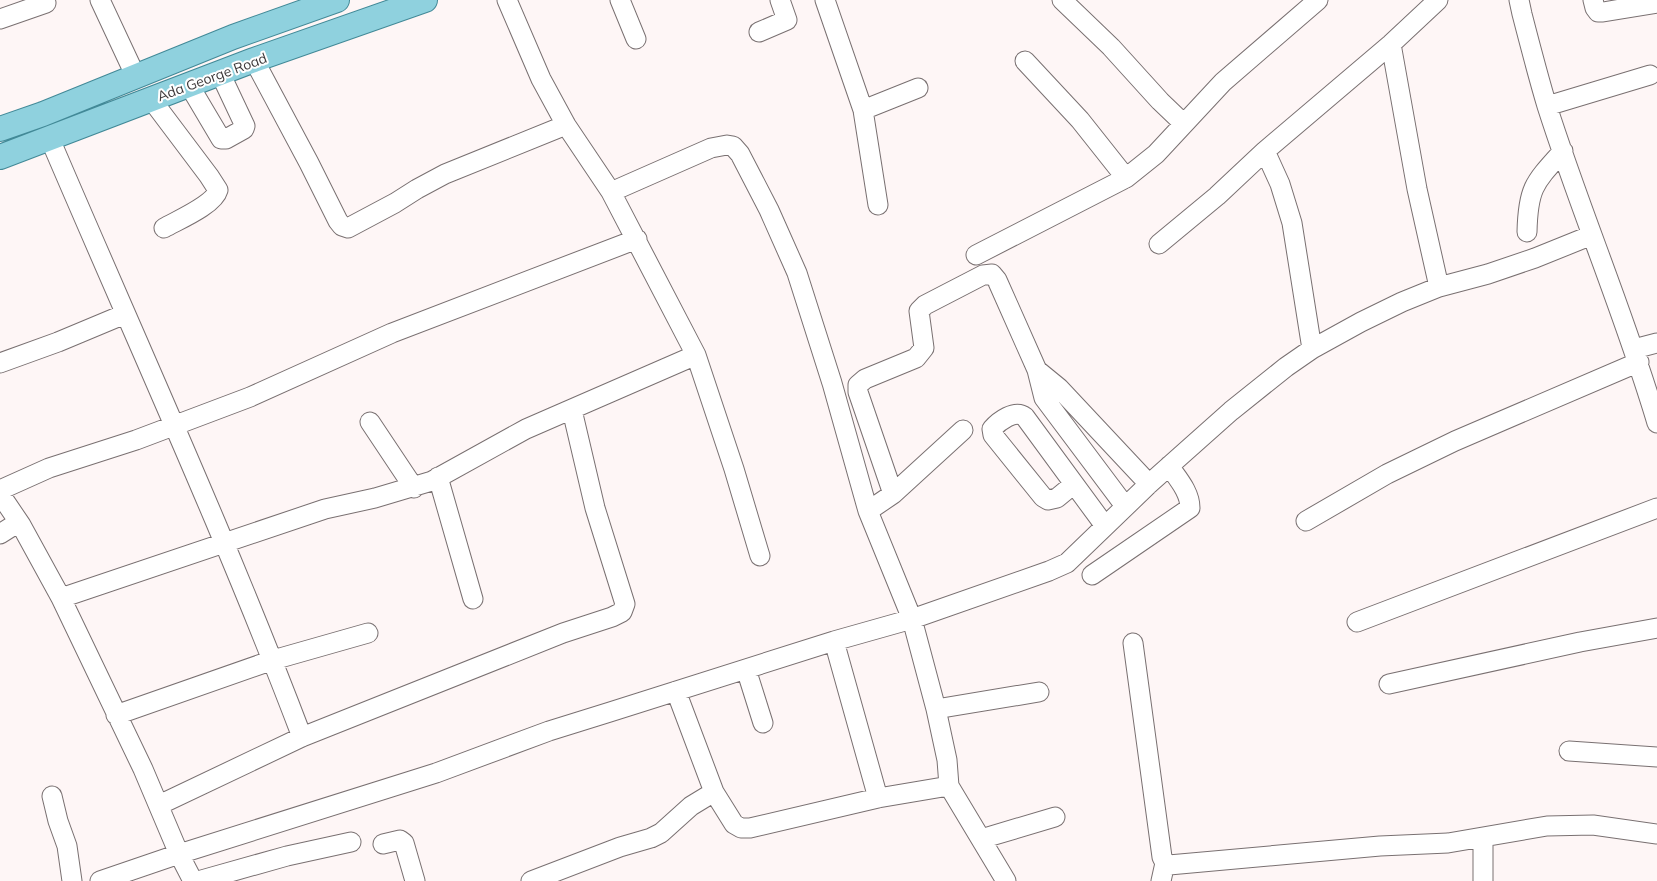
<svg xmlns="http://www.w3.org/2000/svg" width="1657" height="881" font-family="Mulish,sans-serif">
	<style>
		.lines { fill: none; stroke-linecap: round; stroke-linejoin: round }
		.minor-casing { stroke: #797071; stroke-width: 21 }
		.major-casing { stroke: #428997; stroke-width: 26 }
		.minor { stroke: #fff; stroke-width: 19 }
		.major { stroke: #8fd1de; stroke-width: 24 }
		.labels { text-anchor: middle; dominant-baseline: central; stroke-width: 4; stroke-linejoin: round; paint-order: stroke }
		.street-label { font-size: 14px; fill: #3e3a3b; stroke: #fff }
	</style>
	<rect width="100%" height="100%" fill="#fef6f6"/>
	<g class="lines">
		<defs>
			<path id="minor" d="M100,0l36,77
				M507,0l34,79 25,46 45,67 85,163 38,114 26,87
				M620,0l16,39
				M825,0l38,110 15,95
				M1062,0l49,47 49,54 24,23
				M1519,0l3,14c8,31 16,62 25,92 34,107 78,209 110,317
				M1593,0l2,8 3,4h5l54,-9
				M0,19l46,-16
				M759,32l28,-12 -7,-20
				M1391,44l26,145 22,98
				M254,60l55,103 29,58 4,5 6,2 47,-25 22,-14 28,-15 121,-49
				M1025,61l55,59 46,58
				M189,85l32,54h5l18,-10 1,-3 -25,-53
				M151,99l58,77 9,14c-4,15 -40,30 -54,38
				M1547,106l103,-31
				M863,110l55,-22
				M50,139c85,199 175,395 252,598
				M1265,151l15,33 12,39 20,126
				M611,192l100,-44 16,-3 6,1 7,8 29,56 28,63 35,110 36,128 44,108 24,90 11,51 2,26 57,95
				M1527,232c1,-44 7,-49 36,-81
				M1159,244l58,-48 48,-45 126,-107 47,-44
				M976,255l150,-77 30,-24 67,-72 95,-82
				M1634,349l23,-6
				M0,363l58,-21 67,-28
				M1037,370l22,18 90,96
				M370,422l44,66
				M438,477l35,122
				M1074,484l-17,14 -9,2 -5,-3 -50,-62 -1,-6c7,-8 23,-20 33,-12l80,109
				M0,490l49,-22 87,-28 114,-43 142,-64 245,-94
				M0,494l21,31 40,73 82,171 36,85 14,27
				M893,494l-35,-102v-7l7,-6 51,-21 8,-10 -5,-37 6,-6 58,-30 9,-1 5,6 40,90 7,28 81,108
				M868,511l25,-17 70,-64
				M1306,521l81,-47 68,-33 184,-79
				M0,534l19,-12
				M1092,575l98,-67c0,-16 -12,-29 -21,-42
				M61,598l264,-89 50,-11 57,-17 94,-52 170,-74
				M1357,622l300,-114
				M834,641l44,157
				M1133,643l29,214 3,6 -4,18
				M746,669l17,54
				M1389,684l191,-42 77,-14
				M676,691l38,101 20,32 7,4h9l128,-30 71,-12
				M936,709l103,-17
				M116,715l157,-55 95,-27
				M1569,751l88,6
				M52,796l6,25 9,25 5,35
				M159,805l143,-68 261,-104 49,-16 10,-5 3,-8 -30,-96 -23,-98
				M1483,838v43
				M981,839l74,-22
				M383,844l17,-4 4,3 11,38
				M1165,863l4,2 211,-19 68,-3 99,-17 46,-1 64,9
				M100,881l79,-27 257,-81 113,-42 61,-19 224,-71 78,-22 137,-48 18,-8 82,-79 82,-73 55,-44 26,-18 49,-27 41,-20 37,-15 49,-13 47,-16 57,-23
				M198,881l89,-25 64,-14
				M531,881l89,-34 31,-9 10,-5 30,-27 23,-14"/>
			<path id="major" d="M0,129l43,-15 190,-77 104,-37
				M0,157l254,-97 171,-60"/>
		</defs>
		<use href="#minor" class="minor-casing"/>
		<use href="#major" class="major-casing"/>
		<use href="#minor" class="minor"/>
		<use href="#major" class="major"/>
	</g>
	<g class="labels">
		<g class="street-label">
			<text transform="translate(212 77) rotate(-20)">Ada George Road</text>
		</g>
	</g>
</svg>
